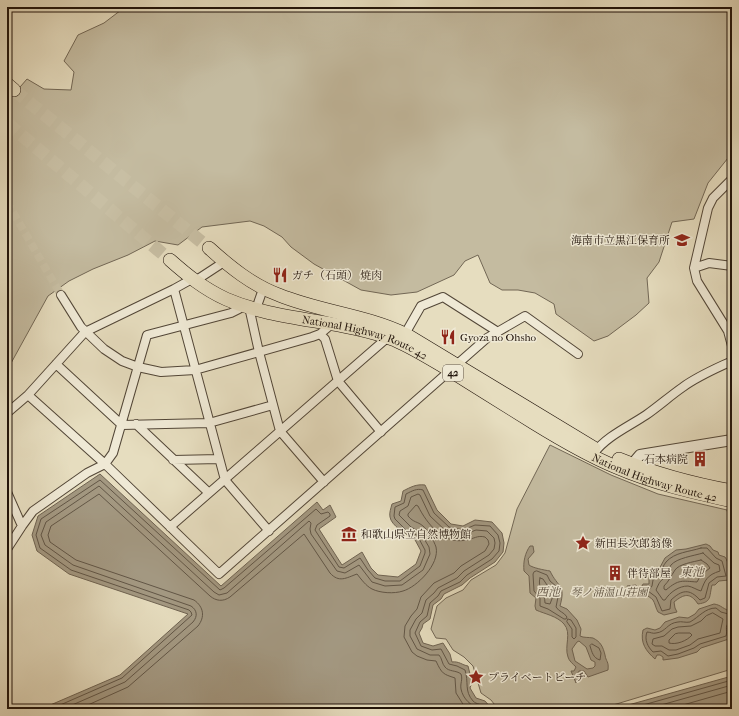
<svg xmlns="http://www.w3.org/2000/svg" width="739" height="716" font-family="'IM FELL French Canon','Noto Serif JP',serif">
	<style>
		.green { fill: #c4bba0; stroke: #726755 }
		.water { fill: #a39881; stroke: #6f6351; fill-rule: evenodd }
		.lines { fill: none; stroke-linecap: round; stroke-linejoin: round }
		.shore { stroke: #625646; stroke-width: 1 }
		.minor-tunnel { stroke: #c8bfa4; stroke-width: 8; stroke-dasharray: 8 4; stroke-linecap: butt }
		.trunk-tunnel { stroke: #c8bfa4; stroke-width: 13; stroke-dasharray: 13 6; stroke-linecap: butt }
		.minor-casing { stroke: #524637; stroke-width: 10 }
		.tertiary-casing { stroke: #524637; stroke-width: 12 }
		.trunk-casing { stroke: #20130a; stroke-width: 14 }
		.minor { stroke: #efe9d5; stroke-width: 8 }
		.tertiary { stroke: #efe9d5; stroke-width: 10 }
		.trunk { stroke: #e6ddbf; stroke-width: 13 }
		.labels { text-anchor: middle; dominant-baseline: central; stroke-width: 3; stroke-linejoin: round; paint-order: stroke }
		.shield { fill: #efe9d5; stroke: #5e5347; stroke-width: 1 }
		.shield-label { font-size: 10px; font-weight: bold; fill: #20130a }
		.poi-label { font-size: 11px; fill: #20130a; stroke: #efe9d5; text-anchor: start }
		.street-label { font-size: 11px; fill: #20130a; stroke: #efe9d5 }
		.park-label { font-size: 11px; font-style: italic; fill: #594e3e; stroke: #efe9d5 }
		.water-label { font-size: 12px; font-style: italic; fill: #5b4f40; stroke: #efe9d5 }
	</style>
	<rect width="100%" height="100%" fill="#e6ddbf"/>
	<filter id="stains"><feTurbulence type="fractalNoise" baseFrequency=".005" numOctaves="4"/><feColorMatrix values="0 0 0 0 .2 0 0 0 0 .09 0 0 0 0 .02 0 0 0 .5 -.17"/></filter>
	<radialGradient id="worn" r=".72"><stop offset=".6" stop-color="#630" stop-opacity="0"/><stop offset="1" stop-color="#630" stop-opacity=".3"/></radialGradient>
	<path class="green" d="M125,7h607v51l-3,10 1,22 2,1v62l-24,30 -14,36 -22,3 -13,40 -12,16 2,25 -13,12 -28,21 -14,5 -38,-27 -2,-10 -19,-11 -17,-3h-16l-12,-7 -12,-28 -13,6 -11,14 -37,17 -26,3 -30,-5 -47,-26 -23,-17 -9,-10 -18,-11 -14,-5 -48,6 -24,18 -23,-4 -27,14 -35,14 -24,12 -21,15 -38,69h-3v-263l20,-23 17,10 27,1 3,-18 -10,-11 14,-26 26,-12z
		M550,445l61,30 47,19 69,16 5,22v137l-132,40h-102l-7,-9 -10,-7 -8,-27 -9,-9 -11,-7 -7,-11 -10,-1 -5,-9 6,-23 9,-8 17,-8 8,-10 25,-15 9,-12 12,-44z"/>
	<path class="water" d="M100,474l121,112 96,-84 6,8 7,-5 6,12 -17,12 23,36 20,-13 9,16 7,7 20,2 18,-13 5,-13 -7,-13c-8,-3 -23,-13 -24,-21 -1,-4 1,-9 2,-13l9,-3 2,-10c8,-4 13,-7 22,-6l12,25 14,14 12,2 12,-6 17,2 10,11 2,10 -1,9 -8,10 -25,16 -8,7 -18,9 -3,5 -8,6 -3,14 -7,5 -1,4 -3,5 4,10 10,3 10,-3 7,11 2,8c7,-1 10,3 16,4l4,16 -2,6 6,10 9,3 7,8h-451l79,-34 68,-61 -119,-40 -32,-23 -5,-16 6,-19z
		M706,544l4,2 3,4 5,2 1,3 6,2c4,6 6,15 4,23l-10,1 -4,4h-3c-3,12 0,17 -14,19 -8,-12 -14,-10 -24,-2l1,6 2,4 -13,3 -6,-3c-2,-3 -3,-9 -5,-12 -4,-4 -13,-9 -18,-9v5l-3,1 -5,-11 9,-1 1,3h4l2,-4h6v-7l9,-6 7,-13 11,-8 10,-1z
		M530,546h3l1,6 -6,7 1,6c4,3 15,5 21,6 8,17 16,13 10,35l7,3 10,11 4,9 -1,7c4,2 8,1 13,2 8,4 10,9 12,17 1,7 4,6 3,15l-20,7 -4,-6h-5l-1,2 2,2 -4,8 -5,-12h3l2,-4c-3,-3 -7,-6 -8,-10 -4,-11 4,-24 -4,-33 -7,-8 -19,-10 -28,-14l-1,-4 1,-8 -6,-5 -1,-17 -5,-5c-1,-9 1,-18 6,-25zM579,641l7,6 5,13 4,2v4l-2,2 -6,1 -12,-8 -3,-12 5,-7z
		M714,604c8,1 9,6 18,7 0,7 -2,13 -2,20l2,2v5l-31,10 -4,4 -19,6 -15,2v-3l-3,-2h-3l-2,4c-9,-8 -15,-16 -12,-29l4,-2 8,2 5,-2 5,-6 14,-5 9,1 7,-4 4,-5z
		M732,676v32l-5,1h-113z"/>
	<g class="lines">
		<path class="shore" d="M701,548h6l9,10 6,3 4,15 -9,1 -8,6 -4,15 -5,2c-11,-12 -18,-10 -29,0l-1,9 -8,2 -6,-14 -8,-6 4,-5 1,-6c10,-7 7,-10 13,-18 9,-10 23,-10 35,-14z
			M703,553l11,10 5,2 1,6c-13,4 -15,9 -19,20 -4,-1 -8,-4 -13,-5 -9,0 -18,6 -23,14h-2l-7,-10c4,-9 3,-7 9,-13 2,-4 3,-8 6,-12 6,-7 22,-9 32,-12z
			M701,560l6,4 3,4 -9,7 -4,7c-15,-1 -18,-3 -31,8l-2,-1v-3c5,-5 7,-10 11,-16 4,-6 18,-8 26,-10z
			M537,571l10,4 3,6 7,6 1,2v8l-2,10c3,5 8,5 11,10l-1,2h-2l-16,-10 -8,-3v-8l-6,-7 -1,-17 1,-2z
			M540,578l3,1 4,6 6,5v6l-3,8 -5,-1c0,-10 -8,-16 -5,-25z
			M713,613l10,6 -3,14 -22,6 -8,6 -14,5h-7l-7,-4h-7l-3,-2 1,-5 11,-3 8,-7 6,-2 13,-1 10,-5 5,-5z
			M732,615l-11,-3 -5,-4c-11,0 -17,9 -26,14 -4,1 -9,-1 -12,0 -11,1 -12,10 -22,11 -3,1 -6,-1 -9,-1 -3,8 1,15 6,20l8,-1 7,5 10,-2 16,-6 6,-4 26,-8c2,-5 -3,-13 6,-14
			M568,619l3,1 5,8v9l-2,2 -2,-2v-8l-5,-7z
			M679,633h11l2,2c-5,6 -16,10 -23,8v-3l6,-6z
			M592,644l7,4 2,5 -1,7c-7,-2 -8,-8 -10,-14z
			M51,709l71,-31 70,-63 -1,-3 -2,-2 -118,-40 -31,-22 -4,-13 5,-16 59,-39 120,110 4,-2 92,-79 5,5 7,-2 2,2v2l-13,9 -2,5 24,37 5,1 16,-10 8,12 7,8 10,3h15l20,-15 5,-13v-3l-8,-15 -9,-3 -13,-13 -1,-3 1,-9 9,-4 2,-9c6,-3 11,-6 17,-4l11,23 15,14 14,3 12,-5 15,1 8,9 2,8 -1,8 -7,8 -25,16 -7,7 -19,9 -3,5 -8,7 -3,13 -7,6 -5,11 6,13 11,4 9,-1 8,15 8,2 8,4c4,12 -1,21 8,31 4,4 8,2 14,8
			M63,709l62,-27 68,-60c5,-6 4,-12 -2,-16l-118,-41 -28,-20 -4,-10 5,-13 53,-36 115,106 5,3 8,-2 82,-72 2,2 -1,6 1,5 26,37 8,2 14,-8 13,17 13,4 17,-1 21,-15 7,-16 -1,-7 -9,-15 -9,-5 -12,-12 1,-4 8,-5 3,-9 7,-3 2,1 10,21 17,16 16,3 13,-5 11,1 7,7 1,5 -1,6 -5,6 -25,16 -7,7 -19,10 -4,5 -8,7 -4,13 -6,6 -6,11v6l7,13 13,6h9c3,3 3,9 6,12 4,5 11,3 16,7 2,6 -1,9 0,15 2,10 10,17 19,20
			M79,709l49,-22 70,-61c7,-9 6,-19 -4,-26l-118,-40 -26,-18 -2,-7 3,-9 48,-32 111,102c6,5 13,6 20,1l74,-63 26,39c9,10 16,5 27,1 4,5 9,12 15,15 8,4 22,5 31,2 14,-4 37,-27 33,-44 -2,-6 -8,-17 -13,-21 -6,-5 -9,-3 -15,-10v-2l8,-9 2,1c9,18 26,39 48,34 8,-1 11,-5 19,-3l3,3 1,4 -4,7 -24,15 -7,7 -20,10 -13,14 -4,12 -6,7 -6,10 -1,11 8,15 5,4 10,4 9,1c6,13 7,13 19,17l1,15 10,16
			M629,709l103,-29
			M647,709l85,-24
			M669,709l63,-18"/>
		<path class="minor-tunnel" d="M7,202l54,93"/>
		<path class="trunk-tunnel" d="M14,90l195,158
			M7,123l163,137"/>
		<defs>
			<path id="minor" d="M732,179l-19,19 -5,10 -14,60 3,13 31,50 4,15
				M694,268l15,-5 23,3
				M195,281l29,-19
				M174,289l51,191 44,51
				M61,295l20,32 23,22 18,12 16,6 23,5 34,-2 117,-33 8,-3 13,-11
				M249,307l10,45 21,79 44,51
				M256,309l7,-20
				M320,334l5,5 13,42 43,51
				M405,334l16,-28 22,-9 55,35
				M56,364l66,61 87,-2 64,-18
				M28,395l77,69 114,110 268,-236 38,-22 53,38
				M7,413l21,-18 57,-63 89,-43 18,-10
				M136,424l73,69
				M594,453c13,-17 34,-26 52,-38 13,-9 24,-19 37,-28 15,-11 32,-18 49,-26
				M173,460l46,-1
				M7,492l15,34 -15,23
				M22,526l11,-15 54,-38 18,-9 8,-11 34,-118 84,-22 8,-4 2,-4
				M170,527l217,-189"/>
			<path id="tertiary" d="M629,468l11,-13 92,-15"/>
			<g id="trunk">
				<path d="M7,84l7,6"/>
				<path d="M209,248c21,19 43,37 70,47 42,17 87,20 128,40l187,113"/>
				<path id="s1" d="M170,260c17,15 34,29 56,39 53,23 115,20 169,41 16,7 31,16 46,25 31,19 62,39 93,58 26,16 53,32 82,44 37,16 76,25 116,34"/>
				<path d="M619,459c37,15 75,25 113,32"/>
			</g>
		</defs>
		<use href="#minor" class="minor-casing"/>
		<use href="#tertiary" class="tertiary-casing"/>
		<use href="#trunk" class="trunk-casing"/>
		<use href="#minor" class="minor"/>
		<use href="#tertiary" class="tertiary"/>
		<use href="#trunk" class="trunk"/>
	</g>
	<defs>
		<symbol id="school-bare" viewBox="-9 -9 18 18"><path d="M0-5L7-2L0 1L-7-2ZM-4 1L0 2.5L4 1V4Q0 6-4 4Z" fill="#8f2418" stroke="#efe9d5" stroke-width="2.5" paint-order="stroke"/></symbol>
		<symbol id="restaurant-bare" viewBox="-9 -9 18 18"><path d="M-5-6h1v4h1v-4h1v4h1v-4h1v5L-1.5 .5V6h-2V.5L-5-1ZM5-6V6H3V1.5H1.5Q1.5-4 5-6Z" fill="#8f2418" stroke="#efe9d5" stroke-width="2.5" paint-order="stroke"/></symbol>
		<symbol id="building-bare" viewBox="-9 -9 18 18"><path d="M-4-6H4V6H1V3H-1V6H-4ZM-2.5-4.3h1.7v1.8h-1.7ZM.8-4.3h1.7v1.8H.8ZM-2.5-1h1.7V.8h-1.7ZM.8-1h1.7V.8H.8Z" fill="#8f2418" stroke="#efe9d5" stroke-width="2.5" paint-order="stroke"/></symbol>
		<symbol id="museum-bare" viewBox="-9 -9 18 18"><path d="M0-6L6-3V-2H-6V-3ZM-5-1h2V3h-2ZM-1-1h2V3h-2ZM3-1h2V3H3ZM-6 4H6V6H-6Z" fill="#8f2418" stroke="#efe9d5" stroke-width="2.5" paint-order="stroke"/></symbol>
		<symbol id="sight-bare" viewBox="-9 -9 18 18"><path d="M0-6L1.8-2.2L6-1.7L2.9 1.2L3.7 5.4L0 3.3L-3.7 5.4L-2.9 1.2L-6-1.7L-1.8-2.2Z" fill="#8f2418" stroke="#efe9d5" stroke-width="2.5" paint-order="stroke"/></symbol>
	</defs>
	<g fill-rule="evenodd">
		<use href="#school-bare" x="671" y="229" width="22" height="22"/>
		<use href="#restaurant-bare" x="269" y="264" width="22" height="22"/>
		<use href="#restaurant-bare" x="437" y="326" width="22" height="22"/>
		<use href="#building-bare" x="689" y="448" width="22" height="22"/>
		<use href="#museum-bare" x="338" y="523" width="22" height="22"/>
		<use href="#sight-bare" x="572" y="532" width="22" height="22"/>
		<use href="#building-bare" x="604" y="562" width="22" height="22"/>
		<use href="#sight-bare" x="465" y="666" width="22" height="22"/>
	</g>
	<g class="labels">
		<rect class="shield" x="443" y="365" width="20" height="16" rx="3"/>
		<g class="shield-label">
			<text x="453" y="373">42</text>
		</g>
		<g class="poi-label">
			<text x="670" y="240" text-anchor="end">海南市立黒江保育所</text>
			<text x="292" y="275">ガチ（石頭） 焼肉</text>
			<text x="460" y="337">Gyoza no Ohsho</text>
			<text x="688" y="459" text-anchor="end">石本病院</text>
			<text x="361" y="534">和歌山県立自然博物館</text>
			<text x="595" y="543">新田長次郎翁像</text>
			<text x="627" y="573">伴待部屋</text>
			<text x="488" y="677">プライベートビーチ</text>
		</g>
		<g class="street-label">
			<text stroke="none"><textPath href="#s1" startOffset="213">National Highway Route 42</textPath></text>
			<text stroke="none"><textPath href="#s1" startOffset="538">National Highway Route 42</textPath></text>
		</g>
		<g class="park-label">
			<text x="609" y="592">琴ノ浦温山荘園</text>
		</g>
		<g class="water-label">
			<text x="692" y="572">東池</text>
			<text x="548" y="592">西池</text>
		</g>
	</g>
	<rect width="739" height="716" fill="none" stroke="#e6ddbf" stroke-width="24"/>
	<rect x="8" y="8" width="723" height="700" fill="none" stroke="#20130a" stroke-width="2"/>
	<rect x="12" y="12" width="715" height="692" fill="none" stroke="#20130a"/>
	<rect width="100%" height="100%" filter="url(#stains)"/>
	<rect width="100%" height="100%" fill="url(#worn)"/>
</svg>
